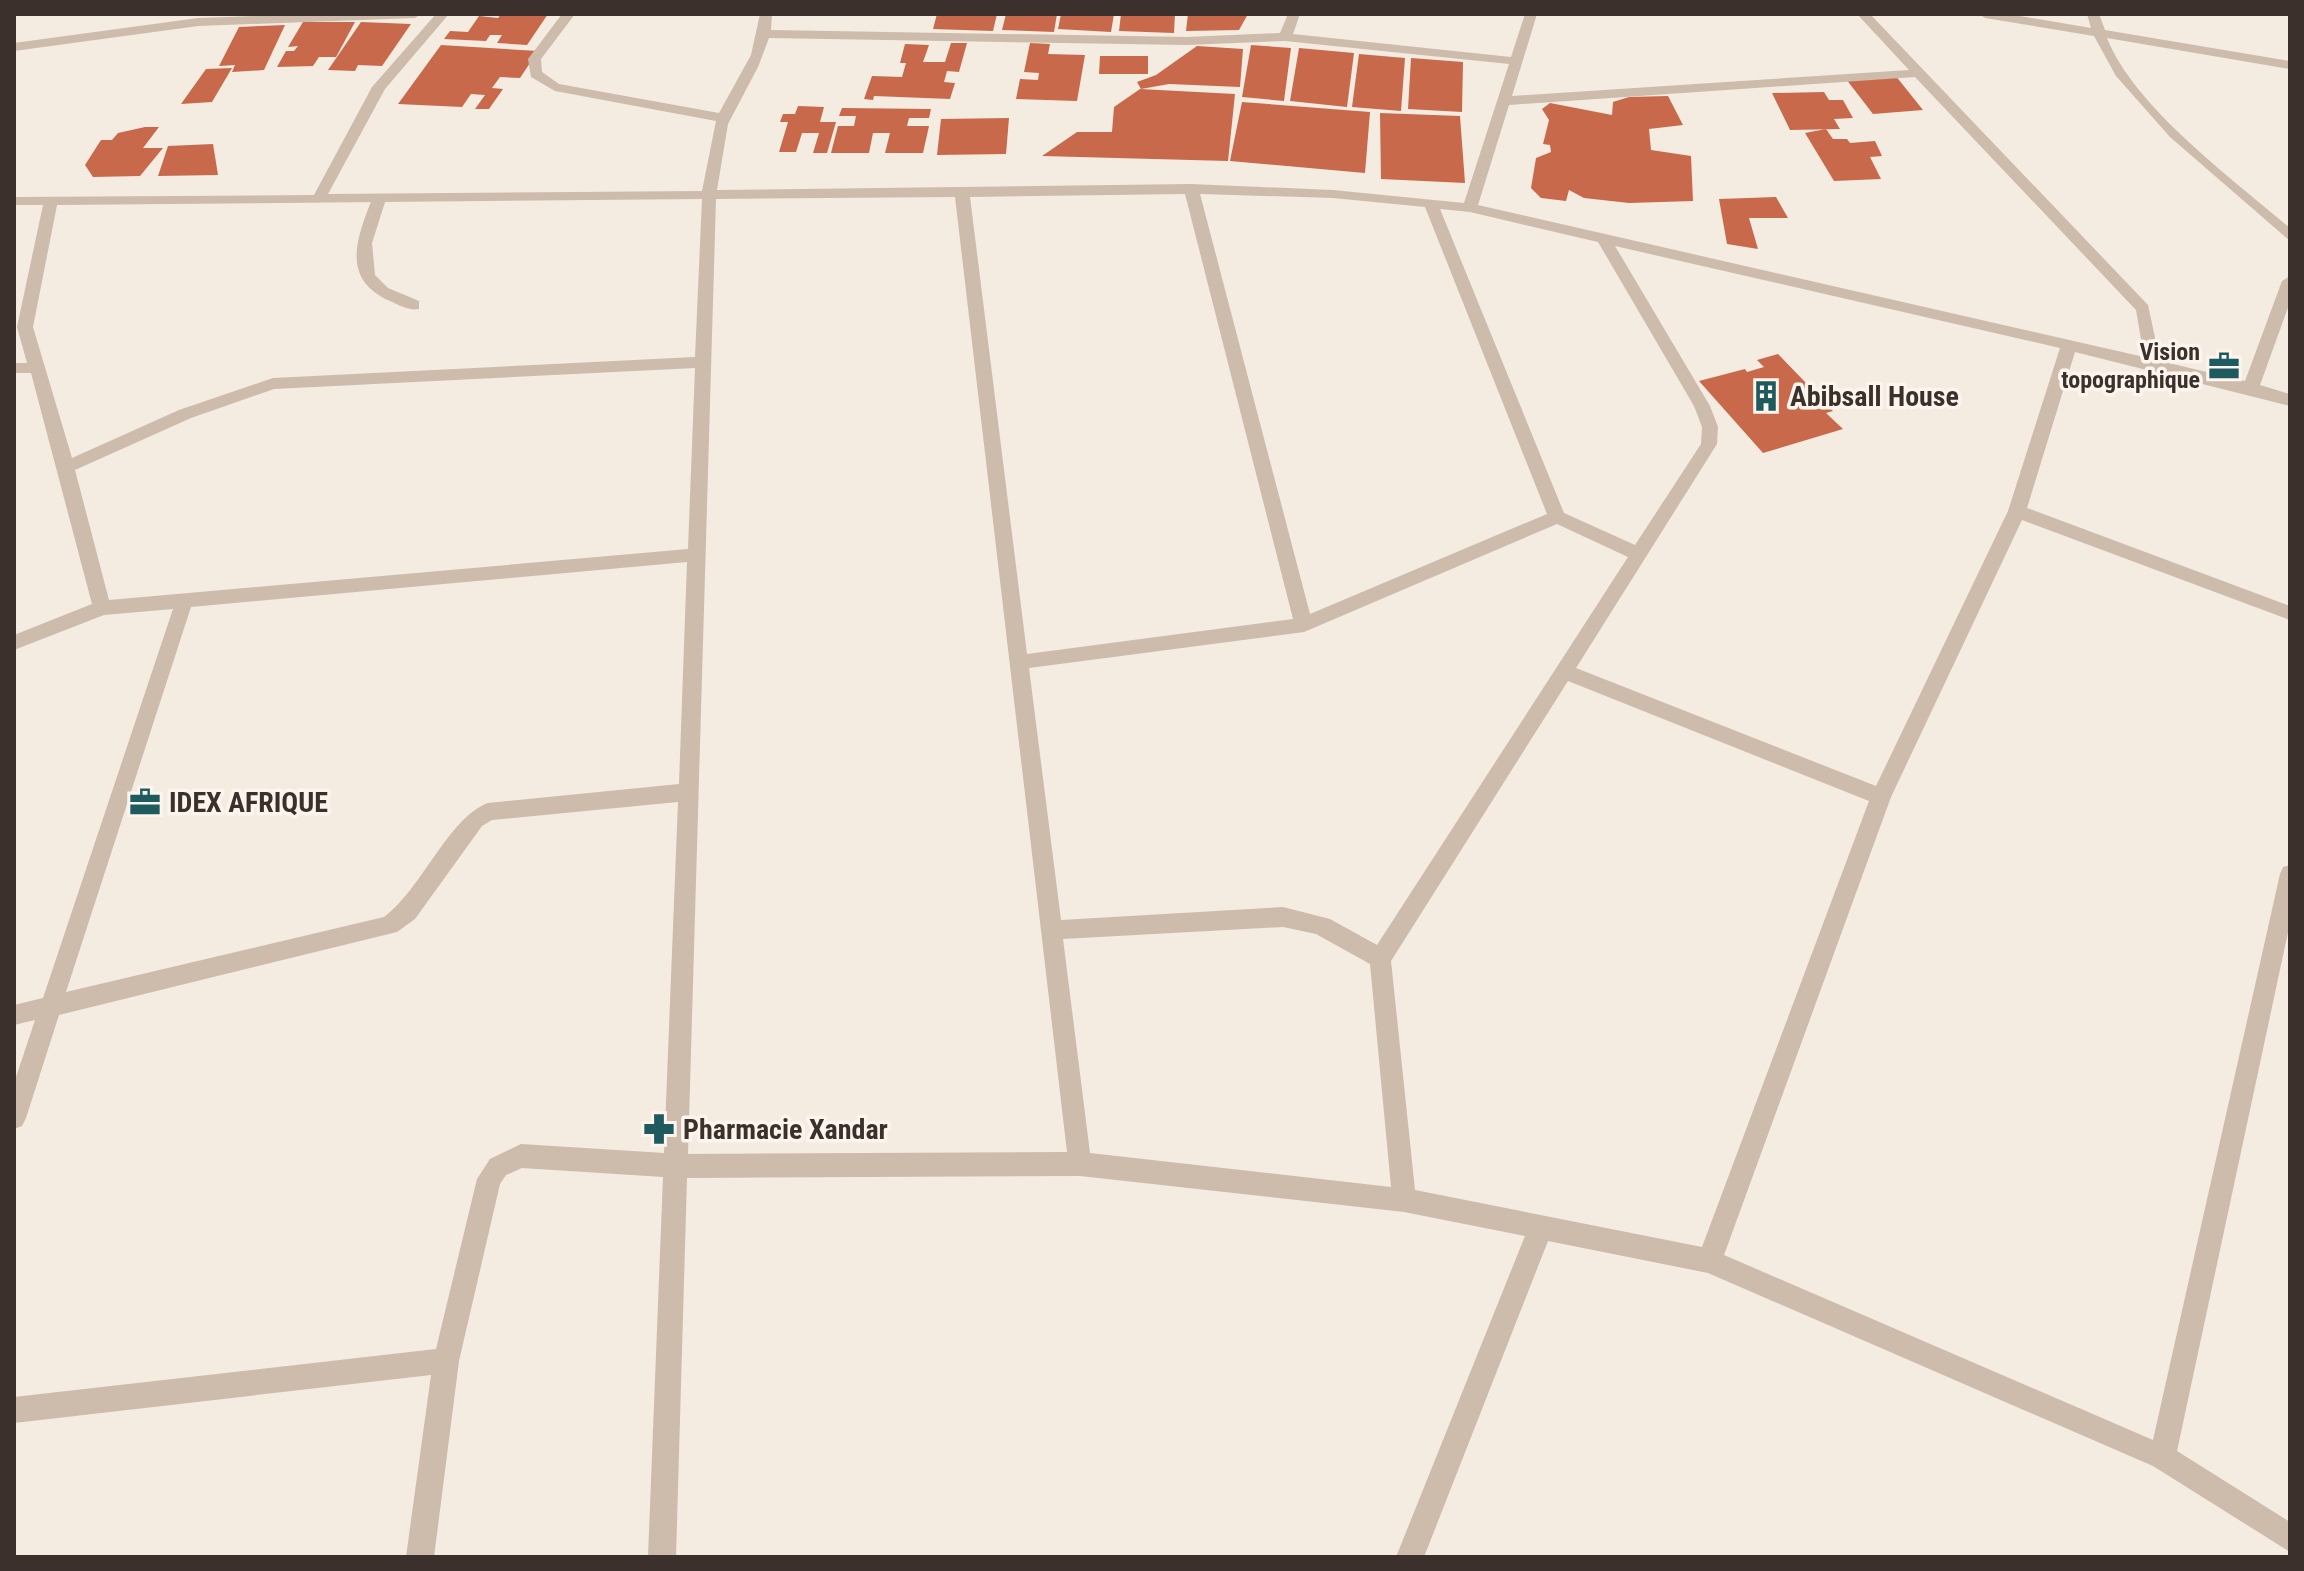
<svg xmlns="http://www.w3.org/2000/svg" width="2304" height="1571" font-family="'Roboto Condensed',sans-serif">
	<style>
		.building { fill: #c8694b }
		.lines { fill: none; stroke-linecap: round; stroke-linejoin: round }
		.lane { fill: #cdbbac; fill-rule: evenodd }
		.street { fill: #cdbbac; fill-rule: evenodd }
		.labels { text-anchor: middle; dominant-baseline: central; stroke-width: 7; stroke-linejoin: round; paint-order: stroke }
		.far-poi-label { font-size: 24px; font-weight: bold; fill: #3b302b; stroke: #fbf5ee; text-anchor: end }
		.poi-label { font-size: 28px; font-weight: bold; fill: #3b302b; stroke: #fbf5ee; text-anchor: start }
	</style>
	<rect width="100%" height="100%" fill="#f4ebe1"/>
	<path class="building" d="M501,14h47l-21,31 -30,-2 5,-8h-12l-4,6 -42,-2 6,-8 18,1 11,-16 19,2z
		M937,14h60l-4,17 -60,-2z
		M1006,14h51l-3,18 -52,-2z
		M1061,14h53l-3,18 -53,-3z
		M1121,14h54l-1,19 -55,-2z
		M1188,14h60l-9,16 -53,1z
		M303,22h52l-19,35h-17l-6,9 -36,1 9,-16h8l4,-5 -10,1z
		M361,22l50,2 -29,42 -24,-1 -3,6 -27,-1z
		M285,25l-21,45 -32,2 3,-7 -16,1 20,-39z
		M951,43h16l-8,29 -12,-1 -3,11 11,1 -5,16 -76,-3 -1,4 -9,-1 8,-23 30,1 4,-14h-6l5,-19 24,1 -6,17h22z
		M1030,43l20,1 -2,10 37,1 -8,46 -61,-2 4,-20 18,1 1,-7 -15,-1z
		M441,45l97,6 -18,27 -20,-1 -8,11 11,1 -14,20h-14l10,-14 -14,-1 -9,13 -64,-3z
		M1251,45l40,3 -7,53 -42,-4z
		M1197,46l46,3 -3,38 -71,-3 -28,5 -4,-7 19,-7z
		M1299,48l55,5 -7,54 -57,-6z
		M1359,54l46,4 -4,53 -49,-4z
		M1100,56h48v18h-49z
		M1411,58l52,4 -1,50 -54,-3z
		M232,68l-20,34 -31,2 25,-35z
		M1895,75l28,35 -50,4 -27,-35z
		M1140,89l95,5 -7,67 -186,-5 35,-24h35l2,-25z
		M1824,92l5,8h14l10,18 -19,1 6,10 -50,1 -18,-37z
		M1668,96l15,29 -34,4 2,21 40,6 2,45 -64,2 -45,-5 -15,-8 -3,11 -25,-3 -10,-10 5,-30 15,-6 -1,-7 -7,-1 6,-24 -7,-11 8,-6 62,12 1,-13 16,-5z
		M1242,102l128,10 -5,61 -135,-12z
		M798,106l26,1 -4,15h16l-9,31h-14l6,-20h-17l-6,19h-17l9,-30h-8l3,-8h12z
		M842,108l89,1 -2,9h-20l-2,8h22l-6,27h-38l5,-20h-17l-4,20h-38l7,-27h16l2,-10h-17z
		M1380,113l80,3 5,67 -84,-4z
		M1009,118l-3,36 -69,1 4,-36z
		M145,127h14l-16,21h20l-23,28 -47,1 -8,-12 16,-25h11l6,-7z
		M1826,129l7,10h14l3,4 25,-2 7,15 -12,1 11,22 -47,2 -29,-48z
		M213,144l5,31 -60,1 10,-30z
		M1776,197l12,21h-39l9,31 -31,-5 -8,-45z
		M1778,354l55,57 -7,2 17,16 -80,24 -64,-72 46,-12 2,3 17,-5 -7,-7z"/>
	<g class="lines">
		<path class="lane" d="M379,195l7,4 -14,44 3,32 13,13 31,13v8c-10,2 -20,-4 -29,-8 -50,-22 -33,-63 -18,-102z"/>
		<path class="street" d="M313,14h108l-6,4 -217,8 -184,25v-8l184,-25z
			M436,14h13l-64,75 -57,105 374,-3 14,-70 -161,-30 -24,-14 -3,-18 34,-45h13l-34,45 1,13 17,12 160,29 32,-58 9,-41h12l-1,16 416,7 93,-4 8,-19h12l-7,20 218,23 14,-43h12l-25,82 397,-26 -52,-56h13l278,291 12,56 85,20 37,-100 8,-5v26l-30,83 30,9v12l-215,-54 -48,156 263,98v14l-268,-100 -131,277 -167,458 429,185 127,-566 3,-7 7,-2v58l-113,528 113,71v30l-137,-86 -445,-193 -160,-32 -124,316h-28l129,-321 -121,-24 -324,-36 -393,2 -11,379h-28l15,-380 -141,-9 -16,7 -6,9 -41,177 -25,196h-28l25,-182 -417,48v-26l422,-48 41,-170 13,-20 31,-15 143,9 14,-351 -186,18 -10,6 -67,93 -18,13 -338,83 -33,103 -4,8 -8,3v-46l21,-63 -21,5v-20l29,-7 130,-389 -69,6 -90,35v-15l78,-31 -61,-231h-17v-10h13l-10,-36 26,-122h-29v-8l300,-2 58,-108zM769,38l418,7 98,-4 224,23 -45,139 -131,-13 -142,-6 -474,6 11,-66 30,-57zM1915,77l221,233 8,47 -666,-152 31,-100zM1185,194l108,425 -266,35 -57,-457zM1200,194l133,4 92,9 122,307 -237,100zM955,197l112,955 -379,2 28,-955zM702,199l-7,158 -422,21 -94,32 -107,48 -39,-131 24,-122zM1440,209l30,3 128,30 96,164 8,21 -1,17 -66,101 -71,-32zM1615,246l445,102 -52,163 -132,275 -300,-118 141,-224 1,-17 -8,-21zM695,368l-7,181 -579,51 -34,-130 116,-52 83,-29zM1557,524l71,33 -251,388 -47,-26 -47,-12 -222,13 -32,-252 275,-36zM687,562l-8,222 -191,19c-40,15 -66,86 -104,114l-318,75 125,-385zM1568,681l301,120 -167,446 -287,-57 -24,-229zM1283,927l33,7 54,30 21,223 -301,-34 -27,-214z
			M1979,14h29l83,14 -4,-14h12l6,16 185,31v8l-183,-31c27,69 127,142 183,190v13l-120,-104 -54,-61 -22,-40 -109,-18z"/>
	</g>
	<defs>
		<symbol id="office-bare" viewBox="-9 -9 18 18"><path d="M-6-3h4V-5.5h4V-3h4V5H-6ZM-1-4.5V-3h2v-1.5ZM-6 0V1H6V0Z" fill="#1f5a5e" stroke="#fbf5ee" stroke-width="2.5" paint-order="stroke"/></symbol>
		<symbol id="building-bare" viewBox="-9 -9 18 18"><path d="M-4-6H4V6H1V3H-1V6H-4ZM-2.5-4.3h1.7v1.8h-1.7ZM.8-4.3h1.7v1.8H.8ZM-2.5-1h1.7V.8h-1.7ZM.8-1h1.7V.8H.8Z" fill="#1f5a5e" stroke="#fbf5ee" stroke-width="2.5" paint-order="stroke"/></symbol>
		<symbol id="pharmacy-bare" viewBox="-9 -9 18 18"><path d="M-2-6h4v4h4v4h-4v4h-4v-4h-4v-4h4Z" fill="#1f5a5e" stroke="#fbf5ee" stroke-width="2.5" paint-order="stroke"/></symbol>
	</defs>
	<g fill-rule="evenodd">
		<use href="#office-bare" x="2202" y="344" width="44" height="44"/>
		<use href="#building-bare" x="1744" y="374" width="44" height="44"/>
		<use href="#office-bare" x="123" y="780" width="44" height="44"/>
		<use href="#pharmacy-bare" x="637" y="1107" width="44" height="44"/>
	</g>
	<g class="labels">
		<g class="far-poi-label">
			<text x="2200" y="352">Vision<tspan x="2200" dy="28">topographique</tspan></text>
		</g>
		<g class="poi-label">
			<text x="1790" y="396">Abibsall House</text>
			<text x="169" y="802">IDEX AFRIQUE</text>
			<text x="683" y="1129">Pharmacie Xandar</text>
		</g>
	</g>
	<rect width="2304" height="1571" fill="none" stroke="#3b302b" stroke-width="32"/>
</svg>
